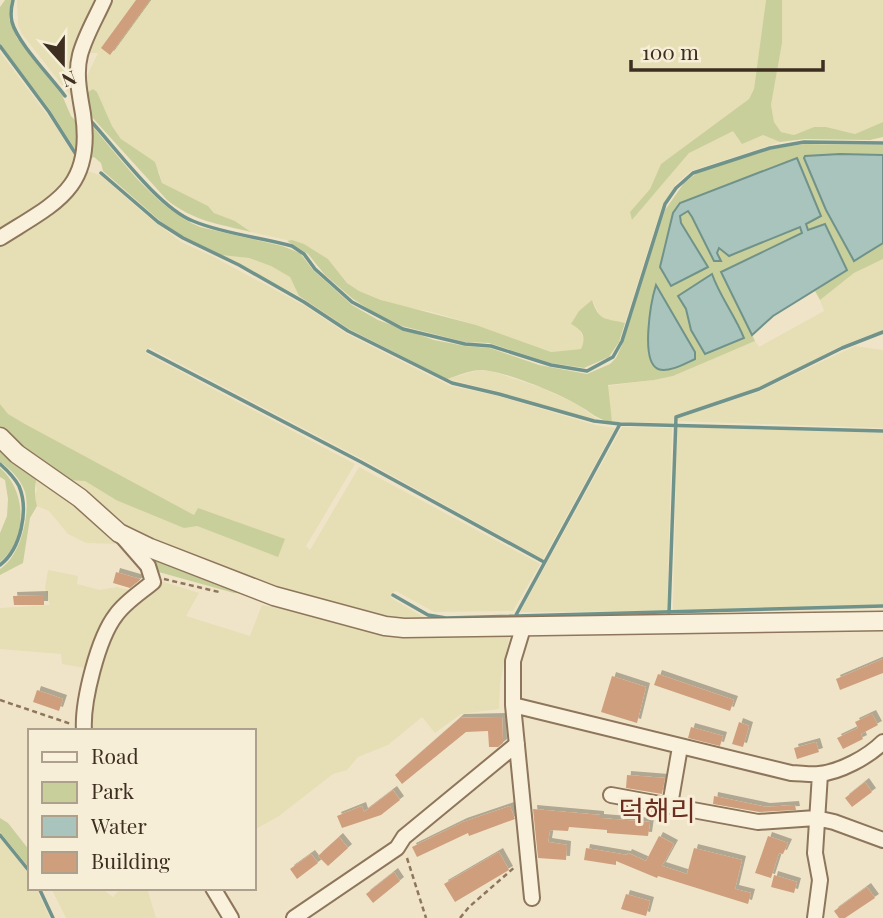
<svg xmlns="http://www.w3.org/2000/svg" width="883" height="918" font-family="'Playfair Display','Noto Sans KR',serif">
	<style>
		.farmland { fill: #e6deb5 }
		.green { fill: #c9cf9b; fill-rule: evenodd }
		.water { fill: #a9c4bc; stroke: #6f938a; stroke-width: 2 }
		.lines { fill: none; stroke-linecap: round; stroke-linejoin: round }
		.stream { stroke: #6f938a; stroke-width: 3.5 }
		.building { fill: #cf9f7d; filter: url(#shadow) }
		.minor-casing { stroke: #8d765c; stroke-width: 18 }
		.tertiary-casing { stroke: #8d765c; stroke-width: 21 }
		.path { stroke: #8d765c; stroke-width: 2.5; stroke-dasharray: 5 3.5; stroke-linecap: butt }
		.minor { stroke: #faf1dc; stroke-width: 14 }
		.tertiary { stroke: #faf1dc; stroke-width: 18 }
		.labels { text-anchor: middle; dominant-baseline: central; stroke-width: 6; stroke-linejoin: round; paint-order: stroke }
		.quarter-label { font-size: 28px; fill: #6b2e1e; stroke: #f7eed8 }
	</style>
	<defs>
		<filter id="shadow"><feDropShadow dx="4" dy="-4" stdDeviation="0" flood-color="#0004"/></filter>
	</defs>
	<rect width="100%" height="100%" fill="#f0e4c8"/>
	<path class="farmland" d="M17,0h749l-12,89 -5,10 -88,65 -11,25 -20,23 3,7 56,-66 18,-11 26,-12 30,5 17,7 -89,29 -15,13 -14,22 -37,117 -16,-2 -9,-5 -8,-16 -13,29 6,12 -4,8 -30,3 -75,-27 -44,-13 -37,-7 -36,-14 -12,-8 -19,-24 -24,-15 -53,-12 -16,-11 -21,-8 -6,-7 -46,-23 -3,-12 -38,-32 -9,-13 -15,-34 -4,-3 -5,3 -4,-10 14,-29h-23l-2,46 -51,-65 -4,-9z
		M782,0h101v122l-28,12 -29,-7h-12l-20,8 -13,-3 -7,-10 -3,-17 11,-62z
		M0,52l54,72 24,38 -5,11 -13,15 -60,42z
		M87,171l13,4 41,36 40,31 31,14 93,50 42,28 103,52 45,9 100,30 20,3 -72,131 -179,-99 -214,-112 -5,2 2,4 208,110 -49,82 4,4 49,-83 181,97 -27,47 -79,1 -38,-21 -4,2 -1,5 39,23h-39l-113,-31 -57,-20 -101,-46 -54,-44 19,1 31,19 81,26 81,30 -80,-48 -4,7 -169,-91 -18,-10 -7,-10v-161l83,-65z
		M221,255l28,3 22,8 19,11 9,19z
		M883,259v71l-42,16 -83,42 -83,27 -2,8 -61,-1 -5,-36 47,-6 19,-4 82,-35 4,6 65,-36 -4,-11 34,-27z
		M855,346l28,4v78l-205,-7v-3l80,-26z
		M479,370l12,1 48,16 38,17 23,17 -39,-9 -61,-20 -53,-13z
		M622,427l50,1 -5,183 -147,1z
		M677,427l206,6v172l-210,6z
		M39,472l40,31 41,41 -34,-1 -18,-9 -19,-23 -12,-5 -3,-9 3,-7 -2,-10z
		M48,570l30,6 -1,8 23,6 17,-3 21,5 -42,47 -11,29 -23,-4 -1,-10 -61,-5v-41l50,-3 -5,-17z
		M156,581l8,1 35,11 -13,23 64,20 12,-31 55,10 193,18 -10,51 -1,25 -38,5 -26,19 -13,-16 -34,28 -30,12 -11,13 -14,4 -54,42 -25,14v-99h-168l3,-37 28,-78z
		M0,838l26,32 4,7v11h6l14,30h-50z
		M51,888h50l12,9 8,-9h26l9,30h-90z"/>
	<path class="green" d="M5,0h6l-2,19 8,19 45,57 9,21 6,6 3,35 -30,-47 -50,-66v-37z
		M766,0h16v43l-11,62 3,17 7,10 13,3 20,-8h12l29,7 28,-12v15l-13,3 -65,-1 -25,3 -17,-7 -21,9 -9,-13 -44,22 -57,67 -2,-8 20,-23 11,-25 88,-65 5,-10z
		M93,89l4,3 15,34 9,13 34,23 7,21 46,23 6,7 21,8 16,11c-32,-8 -58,-11 -84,-32l-77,-85 -2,-23z
		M87,120c33,37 66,87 113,107l82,19 18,7 13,17 39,35 26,15 56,20 31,6 25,2 49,17 48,9 23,-10 6,-6 6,-13 43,-135 19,-27 13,-10 74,-24 33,-5 79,1v10l-43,-1 -36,4 22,52 28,51 29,-18v16l-29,14 -34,27 -5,-9 32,-21 -21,-46 -18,7 -2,-7 15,-8 -24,-58 -117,45 -7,10 34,54 -26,-44 -1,-7 8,-5 4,6 22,44 5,-13 10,8 71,-30 3,7 -81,39 33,69 -82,35 -19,4 -46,5 4,37c-15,-2 -21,-10 -34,-17 -17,-11 -81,-37 -99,-35 -11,1 -22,6 -32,9l-98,-50 -50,-33 -9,-19 -19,-11 -22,-8 -28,-3 -38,-18 -24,-17 -56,-49 -2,-8 -7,-6 -4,2zM712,274c8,24 23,41 32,64l-53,-8 -5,-21zM656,285l39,67v7l-29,11 -18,-27 3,-40z
		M292,240l12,4 24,15 19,24 12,8 22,9 95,25 75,27 30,-3c6,-13 1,-19 -10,-25l8,-13 13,-11c7,22 14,18 33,23l-6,19 -10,15 -25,11 -33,-5 -62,-20 -24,-1 -63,-16 -24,-11 -25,-16 -28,-24 -17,-21 -21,-13z
		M0,404l8,10 17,10 169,91 4,-7 87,31 -7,18 -81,-31 -13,2 -68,-28 -31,-19 -19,-1 -55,-41 -11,-13z
		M0,440l39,32c-5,10 -5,24 -2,34l-7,12 -7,45 -23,12v-6c20,-12 31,-55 25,-77 -4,-12 -14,-23 -25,-30z
		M0,468c27,22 28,72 0,94v-29l7,-17 1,-17 -3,-19 -5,-3z
		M151,550l109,44 -26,-1 -79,-22 -7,-9z
		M0,818l8,5 22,28v18l-30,-37z"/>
	<path class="water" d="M840,154l43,1v88l-29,18 -28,-51 -22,-52 1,-2z
		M797,158l24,58 -15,8 2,6 17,-6 22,46 -74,46 -21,19 -31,-63 81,-39 -2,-6 -71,29 -10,-8 -2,5 4,8h-7l-22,-44 -4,-6 -8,5 1,7 27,44 -37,19 -11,-19 13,-54 7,-10z
		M712,274c8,23 23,41 32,64l-39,16 -14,-24 -5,-21 -8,-13z
		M656,285l39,67v7c-9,4 -26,14 -37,10 -18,-8 -7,-68 -2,-84z"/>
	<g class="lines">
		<path class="stream" d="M13,0c-2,8 -3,14 -1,22 5,20 39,55 53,74
			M0,46l49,66 28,44
			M89,119c26,28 69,88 104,102 31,13 67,16 99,25l12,8 11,15 37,33 51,27 62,15 26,2 60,19 36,6 26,-14 9,-16 43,-137 11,-16 17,-15 77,-25 34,-6 79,1
			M101,173l57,49 25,16 56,27 65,37 44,29 104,52 47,11 95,27 26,3 263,7
			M148,351l213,111 183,100
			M0,464c8,7 14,13 19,22 10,24 2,63 -19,79
			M393,595l35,20 18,3 437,-12
			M669,613l7,-196 83,-28 83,-41 41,-16
			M516,615l104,-191
			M0,835l30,37
			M39,888l14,30"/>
	</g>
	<path class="building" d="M136,0h14l-40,55 -9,-7z
		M116,572l24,7v1l-10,8 -17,-5z
		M44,595v10h-30l-1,-9z
		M883,659v14l-43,17 -4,-11z
		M658,674l76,26 -4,11 -76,-26z
		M612,676l34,11 -9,36 -36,-11z
		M37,690l26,9 -4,12 -26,-9z
		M872,714l6,11 -17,9 2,5 -20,10 -6,-11 21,-10 -3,-6z
		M502,717l1,26 -5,4h-9l-1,-16 -22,1 -64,52 -7,-9 65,-57z
		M739,722l10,4 -6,21 -11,-3z
		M691,727l32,9 -3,10 -32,-8z
		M816,742l3,10 -22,7 -3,-11z
		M627,775l38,3 -3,16 -36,-6z
		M865,782l7,10 -20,15 -7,-9z
		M393,790l7,10 -19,15 -39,13 -5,-12 25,-10 2,6z
		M714,796l52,11 29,-2 1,5 -37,2 -46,-8z
		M510,806l5,13 -46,17 -1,-3 -51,24 -5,-10 51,-25z
		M533,809l67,6v3l50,4 -2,14 -41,-3v-3l-38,-3 -1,4 -18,-1 -2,12 19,3 -1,15 -28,-2z
		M659,836l15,8 -12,22 25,8 7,-26 48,12 -7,29 16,4 -3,11 -90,-28 -1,2 -41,-17v4l-32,-5 2,-12 41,7 1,-2 18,8z
		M768,836l20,7 -5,11 -4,-1 -8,25 -16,-5z
		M339,837l9,11 -20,18 -10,-10z
		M499,852l10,18 -54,32 -11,-18z
		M311,854l7,9 -21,16 -7,-10z
		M394,872l6,9 -27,22 -7,-9z
		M774,875l23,7 -3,11 -23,-6z
		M867,887l8,11 -30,20h-6l-5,-7z
		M626,894l24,7 -4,15 -25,-7z"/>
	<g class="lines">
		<defs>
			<path id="minor" d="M0,238c55,-35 94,-49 83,-124 -3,-18 -8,-40 -3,-59 5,-19 16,-37 24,-55
				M523,628l-10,33v44l19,193
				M513,705l278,68c9,0 19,2 28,1 21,-2 49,-17 64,-32
				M84,731c-2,-29 14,-93 32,-116 9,-13 25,-23 37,-33l-5,-16 -27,-31
				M611,795l147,27 58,-4 18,4 49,18
				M670,805l10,-58
				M213,888l18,30
				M294,918l103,-70 7,-11 113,-93
				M815,918l5,-38 -5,-27 5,-79"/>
			<path id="tertiary" d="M0,437l17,17 63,44 39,35 31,15 124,48 111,30 19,2 479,-7"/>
		</defs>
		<use href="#minor" class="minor-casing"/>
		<use href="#tertiary" class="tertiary-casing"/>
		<path class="path" d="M164,579l55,13
			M0,700l71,24
			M407,858l19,60
			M460,918l9,-11 47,-41"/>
		<use href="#minor" class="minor"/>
		<use href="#tertiary" class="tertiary"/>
	</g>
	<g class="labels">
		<g class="quarter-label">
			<text x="657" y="809">덕해리</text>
		</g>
	</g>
	<rect x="28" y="729" width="228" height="161" fill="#f7eed8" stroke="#ada18e" stroke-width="2"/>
	<rect x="42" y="752" width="35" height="10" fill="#faf1dc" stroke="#ada18e" stroke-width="2"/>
	<text x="91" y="764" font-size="21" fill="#3d2e20">Road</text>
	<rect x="42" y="782" width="35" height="21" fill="#c9cf9b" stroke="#ada18e" stroke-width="2"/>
	<text x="91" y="799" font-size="21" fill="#3d2e20">Park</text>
	<rect x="42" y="816" width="35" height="21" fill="#a9c4bc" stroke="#ada18e" stroke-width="2"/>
	<text x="91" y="834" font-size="21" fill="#3d2e20">Water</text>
	<rect x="42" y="852" width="35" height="21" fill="#cf9f7d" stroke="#ada18e" stroke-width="2"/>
	<text x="91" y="869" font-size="21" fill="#3d2e20">Building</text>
	<g transform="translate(63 63) rotate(159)" stroke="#f7eed8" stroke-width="5" paint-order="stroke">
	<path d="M0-5L12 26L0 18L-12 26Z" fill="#3d2e20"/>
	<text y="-10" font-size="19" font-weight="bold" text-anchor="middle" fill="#3d2e20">N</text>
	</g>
	<path d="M631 60v10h192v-10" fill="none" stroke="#3d2e20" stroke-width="3.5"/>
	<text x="642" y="60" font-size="21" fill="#3d2e20" stroke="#f7eed8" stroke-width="5" paint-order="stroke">100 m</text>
</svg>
